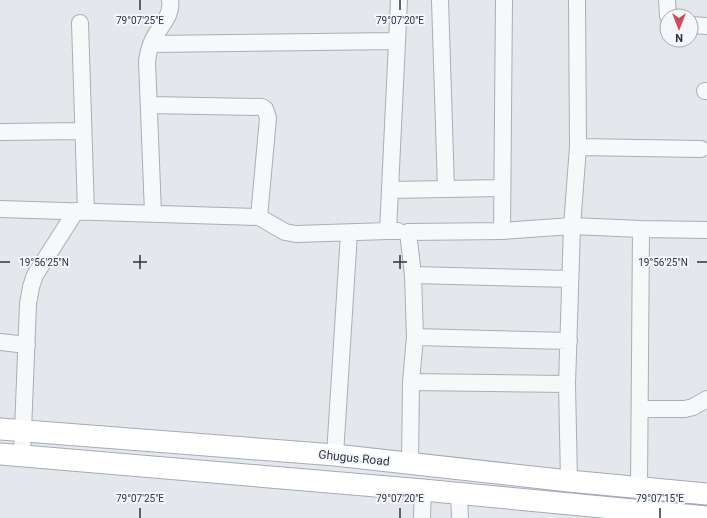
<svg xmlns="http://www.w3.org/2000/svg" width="707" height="518" font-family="Roboto,sans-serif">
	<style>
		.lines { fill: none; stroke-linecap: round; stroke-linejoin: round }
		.minor-casing { stroke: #a9aeb7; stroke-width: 18 }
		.major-casing { stroke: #a3abb8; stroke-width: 23 }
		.minor { stroke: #f7f8fa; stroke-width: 16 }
		.major { stroke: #fff; stroke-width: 21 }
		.ticks { fill: none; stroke: #2b3445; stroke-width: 1.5 }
		.labels { text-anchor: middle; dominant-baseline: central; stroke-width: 4; stroke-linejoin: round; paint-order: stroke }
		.street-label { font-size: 12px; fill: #2b3445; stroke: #f4f6f9 }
		.ticks-label { font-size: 10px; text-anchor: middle; fill: #2b3445; stroke: #f4f6f9; stroke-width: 4; stroke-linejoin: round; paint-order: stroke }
	</style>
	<rect width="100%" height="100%" fill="#e4e7ec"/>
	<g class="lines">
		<defs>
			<path id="minor" d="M440,0l6,189
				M667,0l1,16
				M80,23l6,189
				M691,25l16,1
				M151,44l246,-3
				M705,91h2
				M149,105l113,2 3,2 3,9 -9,99
				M0,132l83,-1
				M578,147l123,2
				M390,190l112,-2
				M0,209l259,8 26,15 11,2 92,-3
				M153,213l-6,-152c1,-6 2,-13 5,-19 6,-15 21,-25 18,-42
				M398,231h-10l11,-231
				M502,231l2,-231
				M413,275l157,4
				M415,337l154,4
				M0,342l27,3
				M411,382l156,2
				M640,409h45l8,-2 14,-8
				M335,455l14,-222
				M22,456l6,-152 3,-17 4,-12 41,-64
				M410,464l1,-82 4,-45 -2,-62 -5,-43 94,-1 70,-5 6,-79 -1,-147
				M569,481l-2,-97 5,-158 69,3 66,1
				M639,488l2,-259
				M459,494l1,24
				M422,518l1,-28"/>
			<path id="major" d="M0,429l335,26 234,26 138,13
				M0,454l423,36 284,27"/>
		</defs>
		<use href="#minor" class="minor-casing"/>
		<use href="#major" class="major-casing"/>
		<use href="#minor" class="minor"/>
		<use href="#major" class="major"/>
	</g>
	<path class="ticks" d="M140,0v10M400,0v10M140,255v14M400,255v14M0,262h10M133,262h14M393,262h14M697,262h10M140,508v10M400,508v10M660,508v10"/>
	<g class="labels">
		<g class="street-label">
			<text transform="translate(354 458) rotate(6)">Ghugus Road</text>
		</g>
	</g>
	<g class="ticks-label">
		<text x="140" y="24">79°07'25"E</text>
		<text x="400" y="24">79°07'20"E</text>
		<text x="663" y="266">19°56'25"N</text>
		<text x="44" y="266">19°56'25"N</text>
		<text x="140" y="502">79°07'25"E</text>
		<text x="400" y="502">79°07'20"E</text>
		<text x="660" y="502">79°07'15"E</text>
	</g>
	<g transform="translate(679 28) rotate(180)"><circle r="19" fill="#f4f6f9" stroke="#a4a8b1"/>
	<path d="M0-3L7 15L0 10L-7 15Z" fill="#d1495b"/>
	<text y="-6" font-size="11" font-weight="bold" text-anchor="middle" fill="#2b3445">N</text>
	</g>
</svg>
